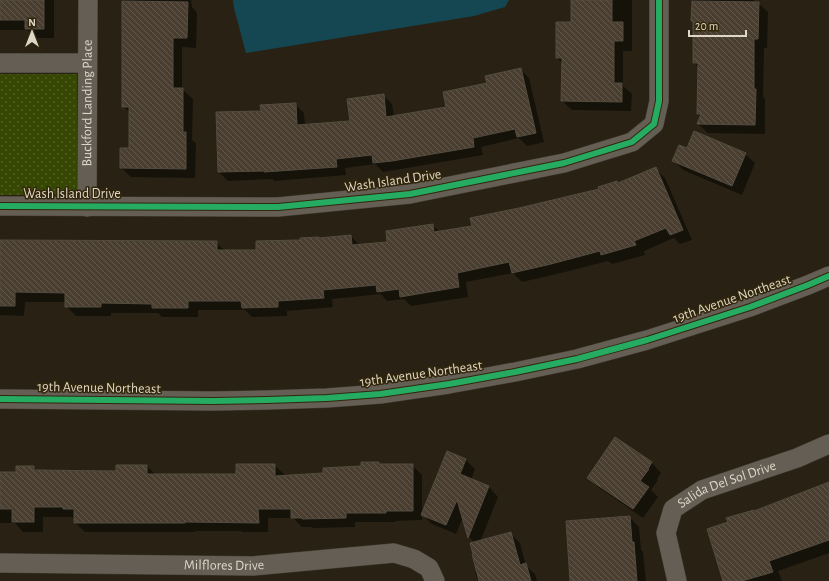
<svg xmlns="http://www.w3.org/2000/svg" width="829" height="581" font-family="'Alegreya Sans',sans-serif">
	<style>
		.grass { fill: url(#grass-dots) }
		.water { fill: #154753 }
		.shadow { fill: #0007 }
		.building { fill: url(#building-back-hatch); stroke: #534c41 }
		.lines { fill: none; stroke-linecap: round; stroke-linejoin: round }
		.minor-casing { stroke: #433d32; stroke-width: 20 }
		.minor { stroke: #645e54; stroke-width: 19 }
		.cycleway-casing { stroke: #32260b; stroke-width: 8 }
		.cycleway { stroke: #26ab63; stroke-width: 6 }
		.labels { text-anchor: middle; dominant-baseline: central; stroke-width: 3; stroke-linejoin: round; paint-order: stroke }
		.street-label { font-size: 14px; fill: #ded7c8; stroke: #32260b }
	</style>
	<defs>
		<pattern id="grass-dots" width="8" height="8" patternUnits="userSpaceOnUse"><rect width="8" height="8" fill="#364703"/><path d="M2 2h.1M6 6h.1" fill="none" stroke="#536126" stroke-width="1.8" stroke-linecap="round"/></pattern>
		<pattern id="building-back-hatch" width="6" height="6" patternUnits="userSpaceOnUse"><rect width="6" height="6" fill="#493e30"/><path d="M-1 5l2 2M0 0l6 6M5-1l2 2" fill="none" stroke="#63594c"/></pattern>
	</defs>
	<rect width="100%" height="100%" fill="#292214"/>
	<path class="grass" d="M0,74h77v121h-77z"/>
	<path class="water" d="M233,0h276l-4,7 -31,9 -228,37 -12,-45z"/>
	<path class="shadow" d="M0,0h54v38h-18l-9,-8h-27z
		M123,0h68l1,7 5,6 -1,35 -14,-1v42l11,10 -1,41 4,3 -1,35 -64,-1 -10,-9 9,-19v-36l-7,-7z
		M572,0h60v51h-9v35l9,8 -1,17 -59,-1 -10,-9 1,-37 -6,-6 15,-35z
		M693,0h61v3h4l10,9 -1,36h-3l-1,49 2,2v35l-57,-1 -10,-9 3,-7 -3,-3 1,-46 -5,-5v-41l-2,-1z
		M520,69l9,9 15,64 -17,4 -8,-8 -38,9 2,8 -82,14 -18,3 -8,-8 -30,4 1,7 -72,6 -1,-2 -45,2 -9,-9 -2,-59 45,-1 33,-8 9,9 1,13 46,-4 32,-27 9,9 2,12 53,-9 41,-23z
		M687,149l58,5 10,9 -13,32 -59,-25 -9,-9z
		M656,169l9,9 27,62 -12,4 -6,-6 -30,13 1,4 -33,9 -4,-3 -47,12 -39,9 -9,-9 -47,9 2,15 -57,9 -7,-7 -17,2 -6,-7 -49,5 1,8 -46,4v5l-35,1 -7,-7h-47v7h-36l-4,-4h-47v3h-35l-10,-10v-4h-41l-1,14 -24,-1v-74l216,1 9,9h32l44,-10 18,-3 1,1 31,-3 9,10 28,-4 44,-17 8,7 33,-5 46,-18 100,-25z
		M615,438l37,25 9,10 -4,6 1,1 -7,10 7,7 -15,21 -45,-31 -9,-10z
		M466,460l9,9 -4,11 18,7 9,10 -18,45 30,-9 10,10 6,23 9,8 2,7h-59l-3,-8 3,-1 -3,-29 -6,-6 -6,-20 -7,17 -24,-10 -10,-10z
		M378,463l3,2h31l10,10v45l-27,1v1h-40v5l-42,1 -2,-1h-9l-9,-9h-25v14h-26l-1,-1h-46v1h-110l-10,-9 -1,-4 -2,-2h-29v15h-20l-8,-9h-15v-50h17l16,-6 5,4 79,1 30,-6 9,9h81l37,-10 10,9v3l40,-3z
		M829,483v70l-51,18 4,10h-58l5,-58 25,-11z
		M629,517l10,10 2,23 2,2 3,29h-60z"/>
	<path class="building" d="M0,0h44v29h-19v-9h-25z
		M571,0h41v22h11v19h-9v42h8v19l-61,-1 1,-43h-6v-36h15z
		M122,1l66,1 -1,36h-14v50h10v44h3v37l-66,-1v-20h9v-41h-7z
		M692,1l67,1 -1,37h-4v50h2l-1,36 -58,-1 4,-10h-4l1,-51h-5v-42h-2z
		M521,68l15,65 -19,4 -2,-8 -42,9 1,9 -82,14 -19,2 -1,-8 -36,4 1,8 -73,5v-1l-46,1 -2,-60 45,-1 -1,-6 36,-2 1,22 53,-4 -3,-22 37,-5 2,23 60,-10 -3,-15 44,-9 -2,-7z
		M694,131l52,22 -14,33 -60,-25 7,-16 8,3z
		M656,167l27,63 -13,5 -4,-7 -32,13 2,4 -35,10 -1,-4 -49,13 -39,9 -3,-11 -52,11 2,14 -59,10 -1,-8 -22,3 -1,-7 -53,5 1,8 -46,3v6l-36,1 -1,-7h-53v7h-36v-4l-51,-1v4h-36v-14l-50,-1v14h-15v-66l217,1v9h39v-9l44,-1v-2l19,-1v1l32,-3 1,10 35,-3 -1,-11 47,-7 1,8 38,-6 -2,-8 49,-10 80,-19 -1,-2 19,-6 1,2z
		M615,437l37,25 -4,7h1l-9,12 9,6 -16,22 -46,-31z
		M447,451l19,8 -6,15 29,12 -21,52 -11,-38 -11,25 -25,-10z
		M361,462h18v2h34v47h-27v2h-40v5l-44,1v-1h-11v-9h-33l1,14 -74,-1v1h-111v-14h-11v-2h-29v15h-22v-13h-12v-37h16v-6h18v4l82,1v-6h31v9h89v-10h39v12l48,-3v-5l38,-2z
		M829,482v58l-60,21 4,11 -31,9h-19l-16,-52 21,-7 -2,-4 28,-8v1z
		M630,516l2,26h2l3,39h-67l-4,-60z
		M511,532l9,33 6,-2 5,18h-52l-7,-27h1l-3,-11z"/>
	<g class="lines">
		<defs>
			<g id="minor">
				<path d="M0,63h87"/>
				<path d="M0,206l278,1 132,-13 154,-31 68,-21 22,-18 5,-23v-101"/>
				<path id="s1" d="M87,207l1,-207"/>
				<path d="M0,399l213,2 54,-1 60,-2 53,-4 69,-10 66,-12 62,-13 70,-19 103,-33 58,-22 21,-9"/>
				<path id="s2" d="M0,563l253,3 141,-13 20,6 15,9 6,13"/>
				<path id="s3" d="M677,581l-11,-48 7,-24 29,-19 95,-32 32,-14"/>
			</g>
		</defs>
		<use href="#minor" class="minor-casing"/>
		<use href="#minor" class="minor"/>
		<defs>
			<path id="cycleway" d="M0,206l278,1 132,-13 154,-31 68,-21 22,-18 5,-23v-101
				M0,399l213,2 54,-1 60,-2 53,-4 69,-10 66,-12 62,-13 70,-19 103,-33 58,-22 21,-9"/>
		</defs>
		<use href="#cycleway" class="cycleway-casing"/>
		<use href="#cycleway" class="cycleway"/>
	</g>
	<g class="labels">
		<g class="street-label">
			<text stroke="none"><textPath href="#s1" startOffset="104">Buckford Landing Place</textPath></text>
			<text transform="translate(393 181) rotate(-8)">Wash Island Drive</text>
			<text x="72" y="194">Wash Island Drive</text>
			<text transform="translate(732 299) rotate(-19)">19th Avenue Northeast</text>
			<text transform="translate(421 374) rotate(-8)">19th Avenue Northeast</text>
			<text transform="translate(99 388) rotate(1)">19th Avenue Northeast</text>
			<text stroke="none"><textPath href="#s3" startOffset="134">Salida Del Sol Drive</textPath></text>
			<text stroke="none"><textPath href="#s2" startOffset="224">Milflores Drive</textPath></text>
		</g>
	</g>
	<g transform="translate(32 32)" stroke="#32260b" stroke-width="3" paint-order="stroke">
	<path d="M0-3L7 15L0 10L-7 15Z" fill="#ded7c8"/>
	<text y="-6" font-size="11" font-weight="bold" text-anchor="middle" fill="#ded7c8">N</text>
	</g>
	<path d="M689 30v6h57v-6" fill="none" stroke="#ded7c8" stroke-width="2"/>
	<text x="695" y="30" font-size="12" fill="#ded7c8" stroke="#32260b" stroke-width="3" paint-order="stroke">20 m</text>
</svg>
